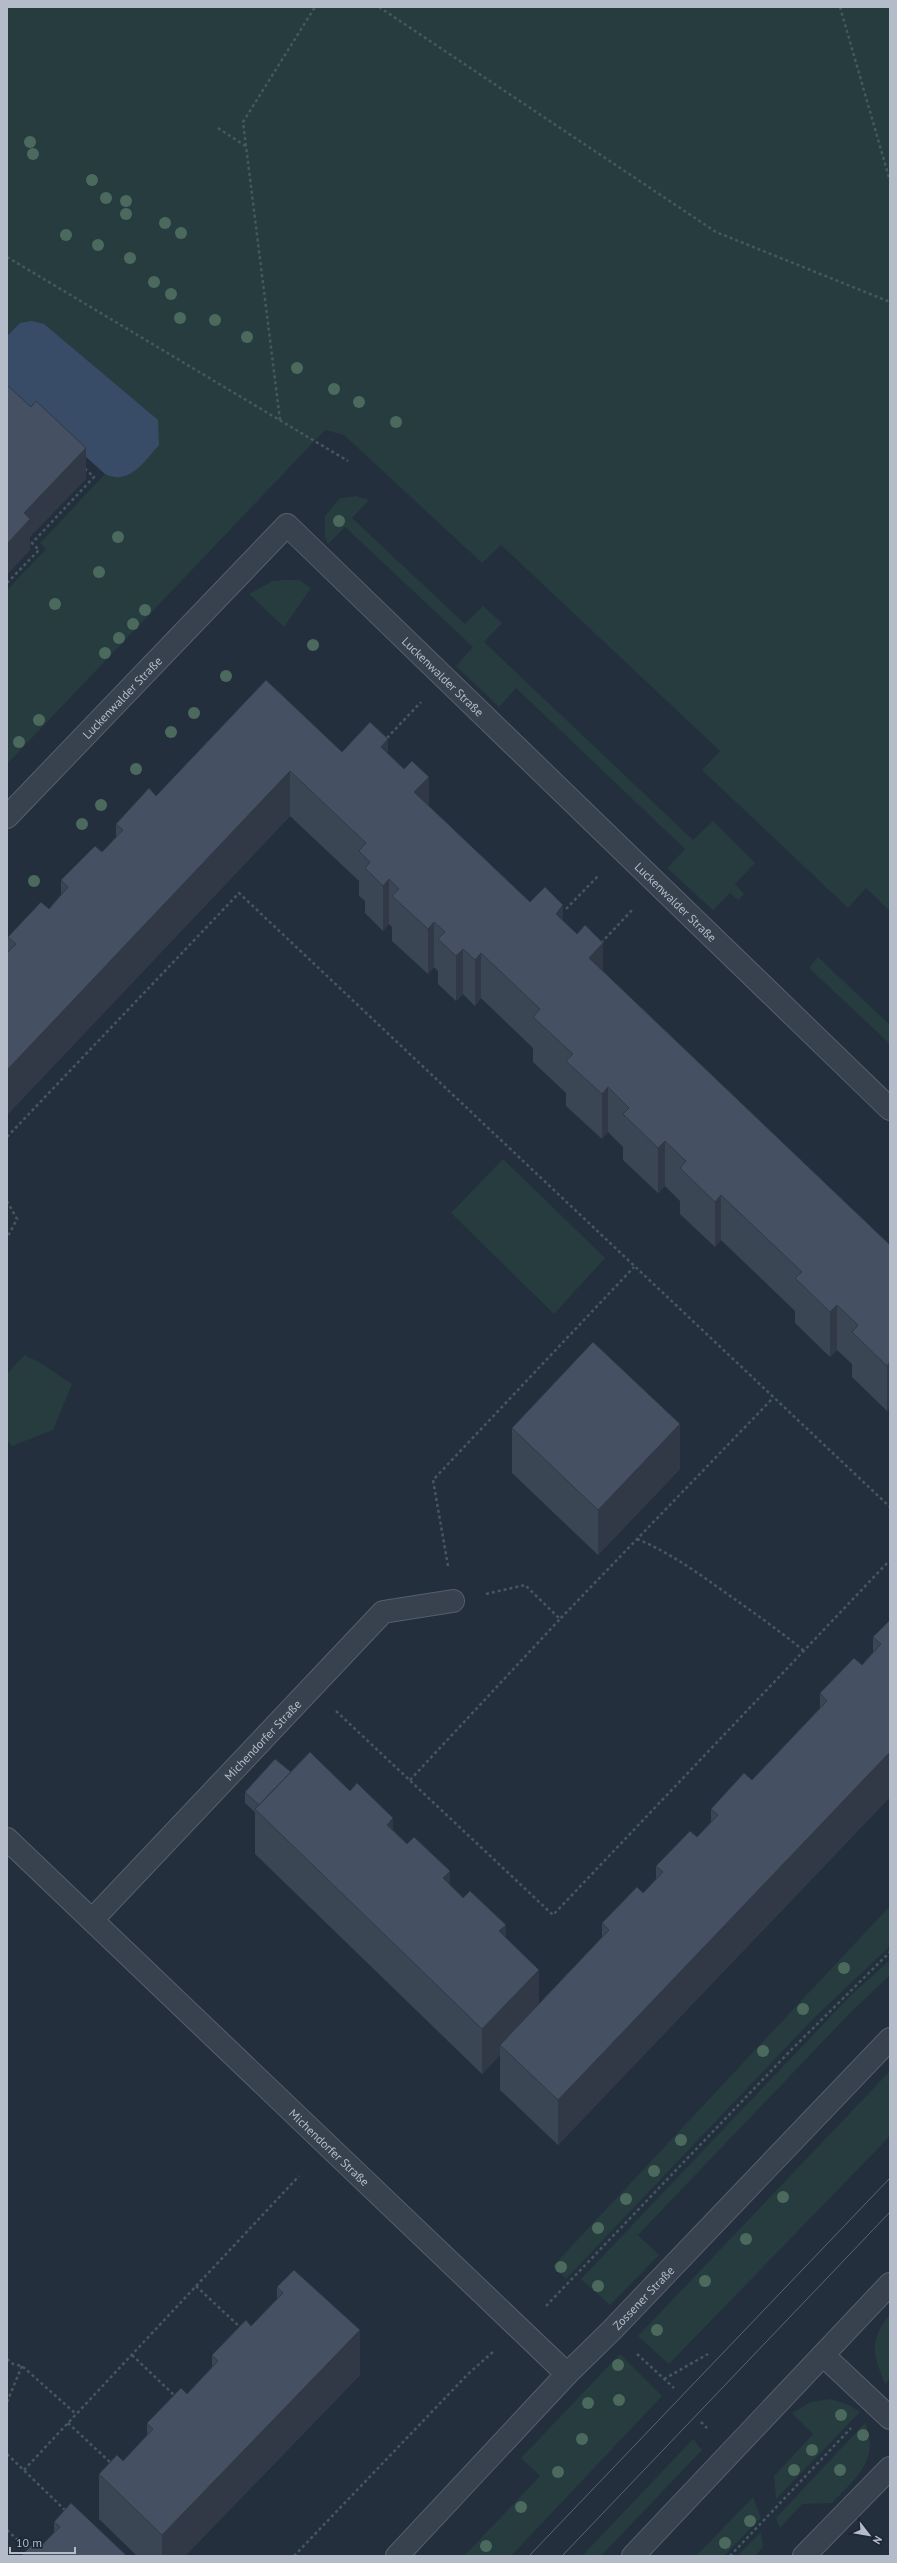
<svg xmlns="http://www.w3.org/2000/svg" width="897" height="2563" font-family="'PT Sans',sans-serif">
	<style>
		.green { fill: #263c3f }
		.water { fill: #394c67 }
		.lines { fill: none; stroke-linecap: round; stroke-linejoin: round }
		.minor-casing { stroke: #565f6c; stroke-width: 24 }
		.path { stroke: #44595c; stroke-width: 2.5; stroke-dasharray: 3 3; stroke-linecap: butt }
		.minor { stroke: #38414e; stroke-width: 22 }
		.tram { stroke: #5a6575; stroke-width: 1 }
		.tree { fill: #4b6a5d }
		.wall { fill: #3b4654 }
		.shaded-wall { fill: #303945 }
		.building { fill: #455162; stroke: #303945 }
		.labels { text-anchor: middle; dominant-baseline: central; stroke-width: 3.5; stroke-linejoin: round; paint-order: stroke }
		.street-label { font-size: 12px; fill: #b4bcc9; stroke: #1d2633 }
	</style>
	<rect width="100%" height="100%" fill="#242f3e"/>
	<path class="green" d="M7,7h883v904l-24,-23 -18,20 -146,-138 18,-19 -219,-206 -19,18 -138,-128 -19,-5 -318,334v-174l39,-41 -6,-6 65,-69 10,4 -95,-155 -13,13z
		M356,496l13,4 -17,18 113,106 18,-18 19,17 -18,19 209,198 20,-19 42,42 -20,21 9,10 -6,6 -8,-7 -17,17 -46,-42 18,-19 -169,-161 -17,19 -43,-41 17,-19 -128,-120 -17,17 -3,-7v-21l15,-18z
		M286,580h13l12,8 -27,39 -35,-33 24,-13z
		M818,957l72,68v19l-81,-76z
		M503,1159l102,99 -51,56 -103,-101z
		M24,1355l15,7 33,22 -19,46 -41,16 -5,-6v-66z
		M890,1906v40l-77,73 -247,260 -13,-13z
		M890,1960v15l-40,38 -212,222 21,20 -49,50 -29,-26 270,-284z
		M890,2071v65l-221,228 -31,-28z
		M890,2314v65l-5,5c-12,-31 -17,-42 5,-70z
		M620,2354l42,42 -151,160h-47l76,-80 -19,-18z
		M830,2399l19,6 11,7 -84,87 -2,-23 39,-42 -21,-21 19,-11z
		M865,2423c16,36 -10,56 -33,80l-30,1 -22,24 -4,-10z
		M693,2439l9,11 -101,106h-19z
		M753,2497l8,21 -37,38h-28z
		M761,2532l2,15 -8,9h-18z"/>
	<path class="water" d="M32,321l12,3 114,96 1,25c-15,16 -29,41 -54,29l-98,-88v-50l13,-13z"/>
	<g class="lines">
		<defs>
			<g id="minor">
				<path id="s1" d="M7,817l280,-292 603,584"/>
				<path id="s2" d="M7,1839l560,535"/>
				<path id="s3" d="M92,1920l291,-308 70,-11"/>
				<path d="M823,2355l67,63"/>
				<path id="s4" d="M397,2556l170,-182 45,-44 278,-291"/>
				<path d="M633,2556l257,-272"/>
				<path d="M804,2556l86,-88"/>
			</g>
		</defs>
		<use href="#minor" class="minor-casing"/>
		<path class="path" d="M379,7l337,225 174,70
			M840,7l50,174
			M218,128l29,19
			M7,257l341,204
			M280,420l-37,-298 72,-115
			M7,583l32,-33 -7,-7 62,-66 -11,-10
			M387,738l34,-36
			M566,909l33,-34
			M601,943l33,-35
			M7,1137l232,-244 651,614
			M7,1201l10,18 -10,19
			M637,1539c36,15 65,37 96,59 24,17 48,34 71,53
			M448,1566l-15,-86 201,-213
			M486,1594l39,-9 35,34 213,-221
			M336,1711l217,204 337,-355
			M410,1780l150,-161
			M196,2286l45,42
			M546,2306l246,-257 98,-97
			M637,2354l37,34
			M132,2355l44,42
			M7,2359l6,5 9,2 54,48
			M664,2379l44,-25
			M7,2402l15,-36
			M701,2422l6,6
			M68,2423l44,41
			M7,2454l60,58
			M24,2470l275,-294
			M7,2530l28,26
			M294,2556l174,-182 26,-23
			M730,2556l121,-128"/>
		<use href="#minor" class="minor"/>
		<path class="tram" d="M529,2556l361,-378
			M562,2556l328,-344"/>
	</g>
	<g class="tree">
		<circle cx="30" cy="142" r="6"/>
		<circle cx="33" cy="154" r="6"/>
		<circle cx="92" cy="180" r="6"/>
		<circle cx="106" cy="198" r="6"/>
		<circle cx="126" cy="201" r="6"/>
		<circle cx="126" cy="214" r="6"/>
		<circle cx="165" cy="223" r="6"/>
		<circle cx="181" cy="233" r="6"/>
		<circle cx="66" cy="235" r="6"/>
		<circle cx="98" cy="245" r="6"/>
		<circle cx="130" cy="258" r="6"/>
		<circle cx="154" cy="282" r="6"/>
		<circle cx="171" cy="294" r="6"/>
		<circle cx="180" cy="318" r="6"/>
		<circle cx="215" cy="320" r="6"/>
		<circle cx="247" cy="337" r="6"/>
		<circle cx="297" cy="368" r="6"/>
		<circle cx="334" cy="389" r="6"/>
		<circle cx="359" cy="402" r="6"/>
		<circle cx="396" cy="422" r="6"/>
		<circle cx="339" cy="521" r="6"/>
		<circle cx="118" cy="537" r="6"/>
		<circle cx="99" cy="572" r="6"/>
		<circle cx="55" cy="604" r="6"/>
		<circle cx="145" cy="610" r="6"/>
		<circle cx="133" cy="624" r="6"/>
		<circle cx="119" cy="638" r="6"/>
		<circle cx="313" cy="645" r="6"/>
		<circle cx="105" cy="653" r="6"/>
		<circle cx="226" cy="676" r="6"/>
		<circle cx="194" cy="713" r="6"/>
		<circle cx="39" cy="720" r="6"/>
		<circle cx="171" cy="732" r="6"/>
		<circle cx="19" cy="742" r="6"/>
		<circle cx="136" cy="769" r="6"/>
		<circle cx="101" cy="805" r="6"/>
		<circle cx="82" cy="824" r="6"/>
		<circle cx="34" cy="881" r="6"/>
		<circle cx="844" cy="1968" r="6"/>
		<circle cx="803" cy="2009" r="6"/>
		<circle cx="763" cy="2051" r="6"/>
		<circle cx="681" cy="2140" r="6"/>
		<circle cx="654" cy="2171" r="6"/>
		<circle cx="783" cy="2197" r="6"/>
		<circle cx="626" cy="2199" r="6"/>
		<circle cx="598" cy="2228" r="6"/>
		<circle cx="746" cy="2239" r="6"/>
		<circle cx="561" cy="2267" r="6"/>
		<circle cx="705" cy="2281" r="6"/>
		<circle cx="598" cy="2286" r="6"/>
		<circle cx="657" cy="2330" r="6"/>
		<circle cx="618" cy="2365" r="6"/>
		<circle cx="619" cy="2400" r="6"/>
		<circle cx="588" cy="2403" r="6"/>
		<circle cx="841" cy="2415" r="6"/>
		<circle cx="863" cy="2435" r="6"/>
		<circle cx="582" cy="2439" r="6"/>
		<circle cx="812" cy="2450" r="6"/>
		<circle cx="794" cy="2470" r="6"/>
		<circle cx="840" cy="2470" r="6"/>
		<circle cx="558" cy="2472" r="6"/>
		<circle cx="521" cy="2507" r="6"/>
		<circle cx="750" cy="2521" r="6"/>
		<circle cx="725" cy="2543" r="6"/>
		<circle cx="486" cy="2546" r="6"/>
	</g>
	<path class="wall" d="M342,752l46,2 41,52 101,96 33,19 40,50 287,274v162l-3,4 -35,-34v-13l-15,-14 -7,7 -35,-34v-12l-74,-71 -6,7 -35,-33v-13l-15,-15 -7,7 -35,-33v-13l-15,-15 -6,7 -36,-33v-13l-33,-31v-14l-52,-50 -6,8 -12,-12 -7,7 -18,-17v-13l-4,-4 -6,7 -36,-33v-14l-3,-3 -6,7 -18,-18v-12l-6,-5v-15l-69,-65 -283,299v-162l1,-1v-15l41,-28 12,-14v-15l41,-28 14,-14v-14l40,-28z
		M512,1428l168,41 -82,86 -86,-82z
		M890,1620v177l-332,348 -58,-55v-35l-18,19 -227,-220v-42l-10,-9v-11l46,-20 59,19 43,39 113,108 33,66 63,-67v-14l41,-30 13,-14v-13l41,-29 14,-14v-14l41,-29 68,-72v-15l42,-28 11,-13v-15z
		M294,2270l66,105 -175,181h-48l-38,-37v-45l24,-13 24,-26v-12l40,-29 25,-27v-12l39,-29 26,-27v-12z
		M54,2522l73,34 -88,-8 15,-16z"/>
	<path class="shaded-wall" d="M86,448v31l-56,58v13l-23,25v-31l17,-31z
		M388,739v45l-7,-37z
		M290,771v45l-283,299v-45z
		M429,777v45l-15,-30z
		M389,879v45l-6,7v-45z
		M563,905v45l-7,-36z
		M434,922v45l-6,7v-45z
		M603,943v45l-14,-30z
		M463,949v45l-7,7v-45z
		M481,953v45l-6,8v-46z
		M608,1087v45l-6,7v-45z
		M665,1141v45l-7,7v-45z
		M721,1195v45l-6,7v-45z
		M837,1305v45l-7,7v-45z
		M890,1362v45l-3,4v-45z
		M680,1424v45l-82,86v-45z
		M890,1752v45l-332,348v-45z
		M393,1818v45l-6,-38z
		M450,1871v45l-7,-38z
		M506,1925v45l-7,-39z
		M539,1970v45l-39,30v10l-18,19v-45z
		M360,2330v45l-175,181h-23v-21z"/>
	<path class="building" d="M7,385l24,22 5,-6 50,47 -62,65 6,6 -23,25z
		M266,680l76,72 28,-30 18,17 -7,8 23,22 8,-8 17,16 -15,15 116,110 15,-15 18,18 -7,9 21,20 8,-9 18,18 -14,15 301,287v117l-3,4 -35,-34 6,-7 -21,-20 -7,7 -35,-34 7,-6 -81,-77 -6,7 -35,-34 6,-7 -21,-20 -7,7 -35,-34 6,-6 -21,-21 -6,7 -36,-33 7,-7 -40,-37 7,-8 -59,-56 -6,7 -12,-11 -7,7 -18,-17 7,-7 -11,-10 -6,7 -36,-33 7,-7 -10,-10 -6,7 -18,-18 5,-6 -11,-11 7,-8 -76,-72 -283,299v-117l9,-9 -8,-7 33,-35 8,7 19,-22 -7,-7 34,-34 7,6 21,-22 -7,-6 33,-36 7,8z
		M593,1342l87,82 -82,86 -86,-82z
		M890,1620v132l-332,348 -58,-55 109,-115 -7,-7 35,-36 6,6 20,-21 -7,-6 34,-35 7,6 21,-22 -7,-6 33,-36 8,7 75,-79 -7,-8 34,-35 8,7 19,-21 -8,-7z
		M310,1752l40,39 7,-8 36,35 -6,7 20,19 7,-7 36,34 -7,7 20,20 7,-7 36,34 -7,6 40,39 -57,59 -227,-220z
		M275,1759l16,13 -32,33 -14,-13z
		M294,2270l66,60 -198,205 -63,-61 18,-19 6,6 30,-32 -6,-6 34,-35 6,6 31,-33 -6,-6 34,-35 5,6 32,-33 -6,-6z
		M71,2503l56,53h-106l13,-13 5,5 21,-21 -6,-5z"/>
	<g class="labels">
		<g class="street-label">
			<text stroke="none"><textPath href="#s1" startOffset="622">Luckenwalder Straße</textPath></text>
			<text stroke="none"><textPath href="#s1" startOffset="166">Luckenwalder Straße</textPath></text>
			<text stroke="none"><textPath href="#s1" startOffset="946">Luckenwalder Straße</textPath></text>
			<text stroke="none"><textPath href="#s3" startOffset="248">Michendorfer Straße</textPath></text>
			<text stroke="none"><textPath href="#s2" startOffset="446">Michendorfer Straße</textPath></text>
			<text stroke="none"><textPath href="#s4" startOffset="357">Zossener Straße</textPath></text>
		</g>
	</g>
	<rect width="897" height="2563" fill="none" stroke="#b4bcc9" stroke-width="16"/>
	<g transform="translate(869 2535) rotate(121)" stroke="#1d2633" stroke-width="3" paint-order="stroke">
	<path d="M0-3L7 15L0 10L-7 15Z" fill="#b4bcc9"/>
	<text y="-6" font-size="11" font-weight="bold" text-anchor="middle" fill="#b4bcc9">N</text>
	</g>
	<path d="M10 2547v6h65v-6" fill="none" stroke="#b4bcc9" stroke-width="2"/>
	<text x="16" y="2547" font-size="12" fill="#b4bcc9" stroke="#1d2633" stroke-width="3" paint-order="stroke">10 m</text>
</svg>
